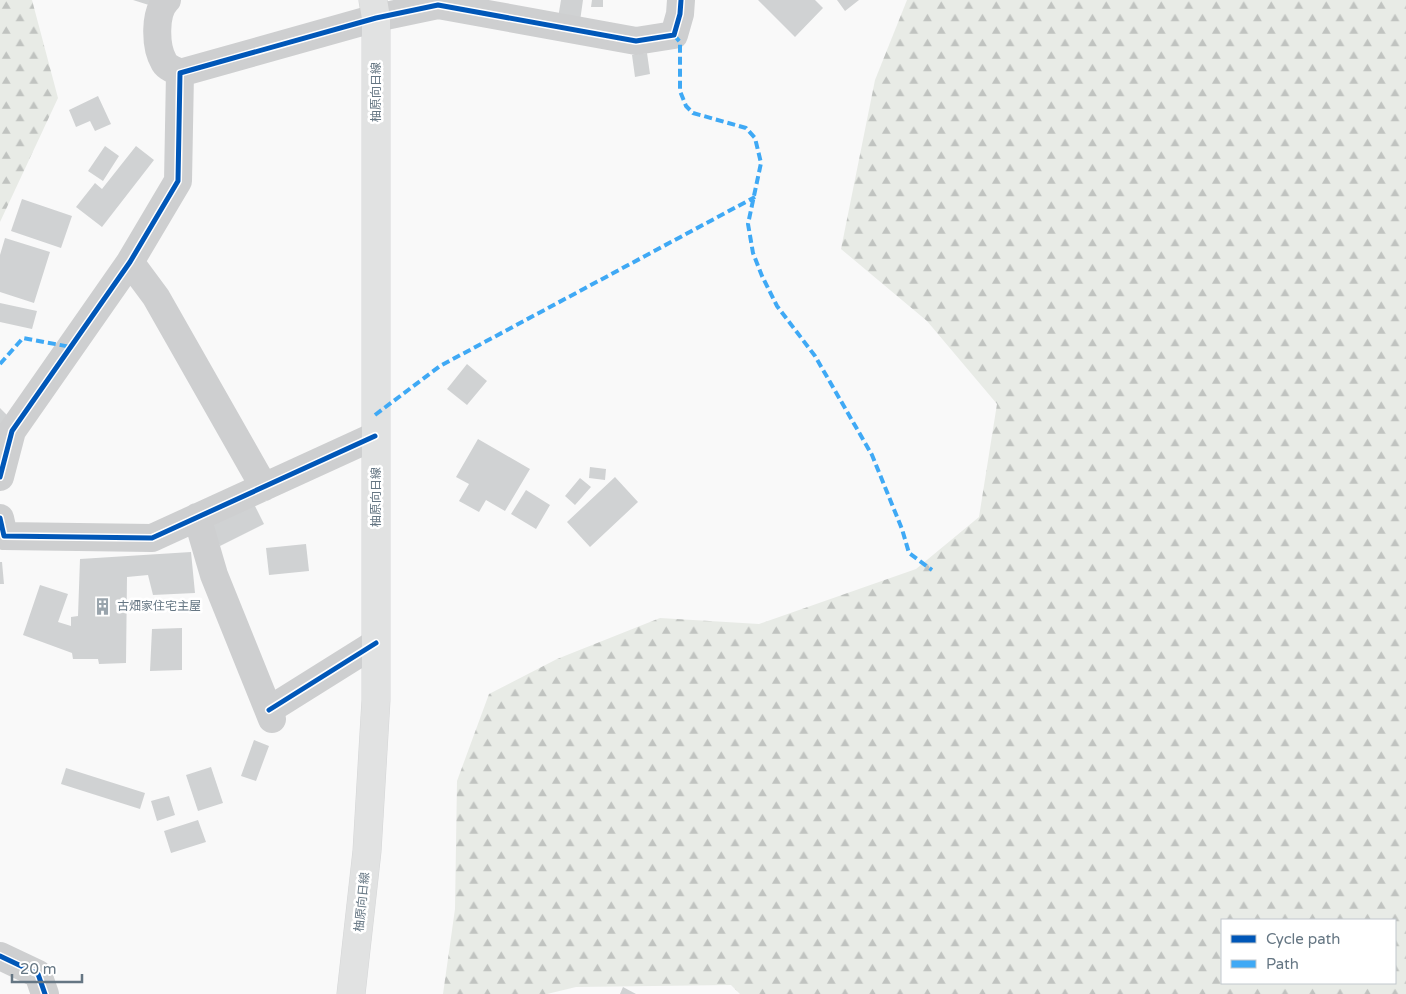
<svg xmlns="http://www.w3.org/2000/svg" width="1406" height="994" font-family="'Varela Round','Noto Sans JP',sans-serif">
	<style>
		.forest { fill: url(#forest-firs); fill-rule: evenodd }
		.building { fill: #d0d2d3 }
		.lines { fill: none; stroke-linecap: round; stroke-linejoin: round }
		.major-casing { stroke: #d5d6d7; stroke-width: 29 }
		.minor { stroke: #cecfd0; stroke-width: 28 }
		.major { stroke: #e1e2e2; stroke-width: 28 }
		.quiet { stroke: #3fa9f5; stroke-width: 4; stroke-dasharray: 8 4; stroke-linecap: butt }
		.cycleway-casing { stroke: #fff; stroke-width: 8 }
		.cycleway { stroke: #0057b8; stroke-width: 5 }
		.labels { text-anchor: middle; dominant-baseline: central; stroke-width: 5; stroke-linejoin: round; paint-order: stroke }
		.street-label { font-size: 12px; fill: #657683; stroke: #fff }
		.poi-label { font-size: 12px; fill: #657683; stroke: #fff; text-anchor: start }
	</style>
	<defs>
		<pattern id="forest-firs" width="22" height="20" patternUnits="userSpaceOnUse" patternTransform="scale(1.25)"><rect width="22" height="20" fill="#e8ebe6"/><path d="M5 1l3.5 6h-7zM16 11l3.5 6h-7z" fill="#c0c3c0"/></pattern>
	</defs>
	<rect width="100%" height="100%" fill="#f9f9f9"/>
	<path class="forest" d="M0,0h32l26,98 -58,124z
		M907,0h499v994h-666l-9,-9 -155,2 -29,7h-104l12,-85 2,-128 32,-87 68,-35 103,-41 99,6 157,-55 63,-52 18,-113 -70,-83 -86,-72 34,-169zM1222,920h173v63h-173z"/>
	<path class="building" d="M133,0h20l-1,6z
		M561,0h22l-3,21 -22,-3z
		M592,0h11v7h-12z
		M758,0h57l8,8 -28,29z
		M837,0h22l-14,11z
		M647,53l3,21 -15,3 -3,-22z
		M98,96l13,28 -16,7 -5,-10 -14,6 -7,-17z
		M105,146l14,10 -16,25 -15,-10z
		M136,146l18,14 -52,67 -26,-20 19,-24 7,6z
		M22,199l50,17 -11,32 -50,-17z
		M5,238l45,14 -16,51 -34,-11v-37z
		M0,303l37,8 -5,18 -32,-7z
		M467,364l20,17 -20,24 -20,-16z
		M0,408l9,9 -9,9z
		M478,439l52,30 -25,42 -19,-11 -7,12 -20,-11 10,-17 -13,-7z
		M590,467l16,2 -1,11 -16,-2z
		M615,477l23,25 -48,45 -23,-25z
		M580,478l11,9 -16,18 -10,-9z
		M526,490l24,15 -14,24 -25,-15z
		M252,500l12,24 -44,22 -12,-25z
		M306,544l3,27 -40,4 -3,-27z
		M191,552l4,41 -42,2 -5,-20 -21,2 -1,86 -27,1 -1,-5h-25l-1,-6 -49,-18 17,-50 28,9 -10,28 13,4v-9l7,-1 2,-57z
		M0,562h2l2,22h-4z
		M182,628v42l-32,1 2,-42z
		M254,740l15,6 -13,35 -15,-5z
		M211,767l12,36 -25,8 -12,-36z
		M66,768l79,25 -5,16 -79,-25z
		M169,796l6,19 -18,6 -6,-20z
		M198,820l8,22 -35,11 -7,-22z
		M623,987l13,7h-16z"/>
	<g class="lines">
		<defs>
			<path id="major" d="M351,994l16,-143 9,-151v-682l-3,-18"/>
		</defs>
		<use href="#major" class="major-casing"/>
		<path class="minor" d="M167,0c-13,12 -12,47 -3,62 2,5 11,8 16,11
			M130,262l26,35 108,190
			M0,477l12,-46 118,-169 48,-81 2,-108 196,-55 62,-13 198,36 38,-6 6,-21 1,-14
			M197,517l17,58 58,144
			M0,518l4,18 148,2 223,-102
			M269,710l107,-67
			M0,956l38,18 7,20"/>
		<use href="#major" class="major"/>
		<path class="quiet" d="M674,35l6,7v49l6,15 7,7 53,15 9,10 6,25 -13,61 5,29 9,23 15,30 38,50 57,99 30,74 7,24 23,17
			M0,364l23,-26 48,9
			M375,415l65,-49 315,-169"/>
		<defs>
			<path id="cycleway" d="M0,477l12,-46 118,-169 48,-81 2,-108 196,-55 62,-13 198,36 38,-6 6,-21 1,-14
				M0,518l4,18 148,2 223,-102
				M269,710l107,-67
				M0,956l38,18 7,20"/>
		</defs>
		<use href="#cycleway" class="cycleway-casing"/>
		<use href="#cycleway" class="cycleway"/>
	</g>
	<defs>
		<symbol id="building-bare" viewBox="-9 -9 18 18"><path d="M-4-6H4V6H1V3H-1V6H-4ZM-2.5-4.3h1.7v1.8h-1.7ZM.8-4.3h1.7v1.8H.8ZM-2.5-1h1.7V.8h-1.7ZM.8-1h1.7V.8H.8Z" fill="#99a4ac" stroke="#fff" stroke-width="2.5" paint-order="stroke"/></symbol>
	</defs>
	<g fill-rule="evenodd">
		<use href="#building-bare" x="90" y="594" width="25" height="25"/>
	</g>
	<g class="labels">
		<g class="street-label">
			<text transform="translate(376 92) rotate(-90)">柚原向日線</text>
			<text transform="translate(376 497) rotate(-90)">柚原向日線</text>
			<text transform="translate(362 902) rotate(-84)">柚原向日線</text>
		</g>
		<g class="poi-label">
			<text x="117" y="606">古畑家住宅主屋</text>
		</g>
	</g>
	<rect x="1221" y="919" width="175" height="65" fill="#ffffff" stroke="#c1c8cd"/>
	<rect x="1231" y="935" width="25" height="8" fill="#0057b8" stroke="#c1c8cd"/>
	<text x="1266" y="944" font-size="15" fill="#657683">Cycle path</text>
	<rect x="1231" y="960" width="25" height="8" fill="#3fa9f5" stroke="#c1c8cd"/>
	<text x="1266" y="969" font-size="15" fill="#657683">Path</text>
	<path d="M12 974v8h70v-8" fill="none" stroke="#657683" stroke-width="2.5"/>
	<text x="20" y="974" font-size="15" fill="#657683" stroke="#ffffff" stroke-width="4" paint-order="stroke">20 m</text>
</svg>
